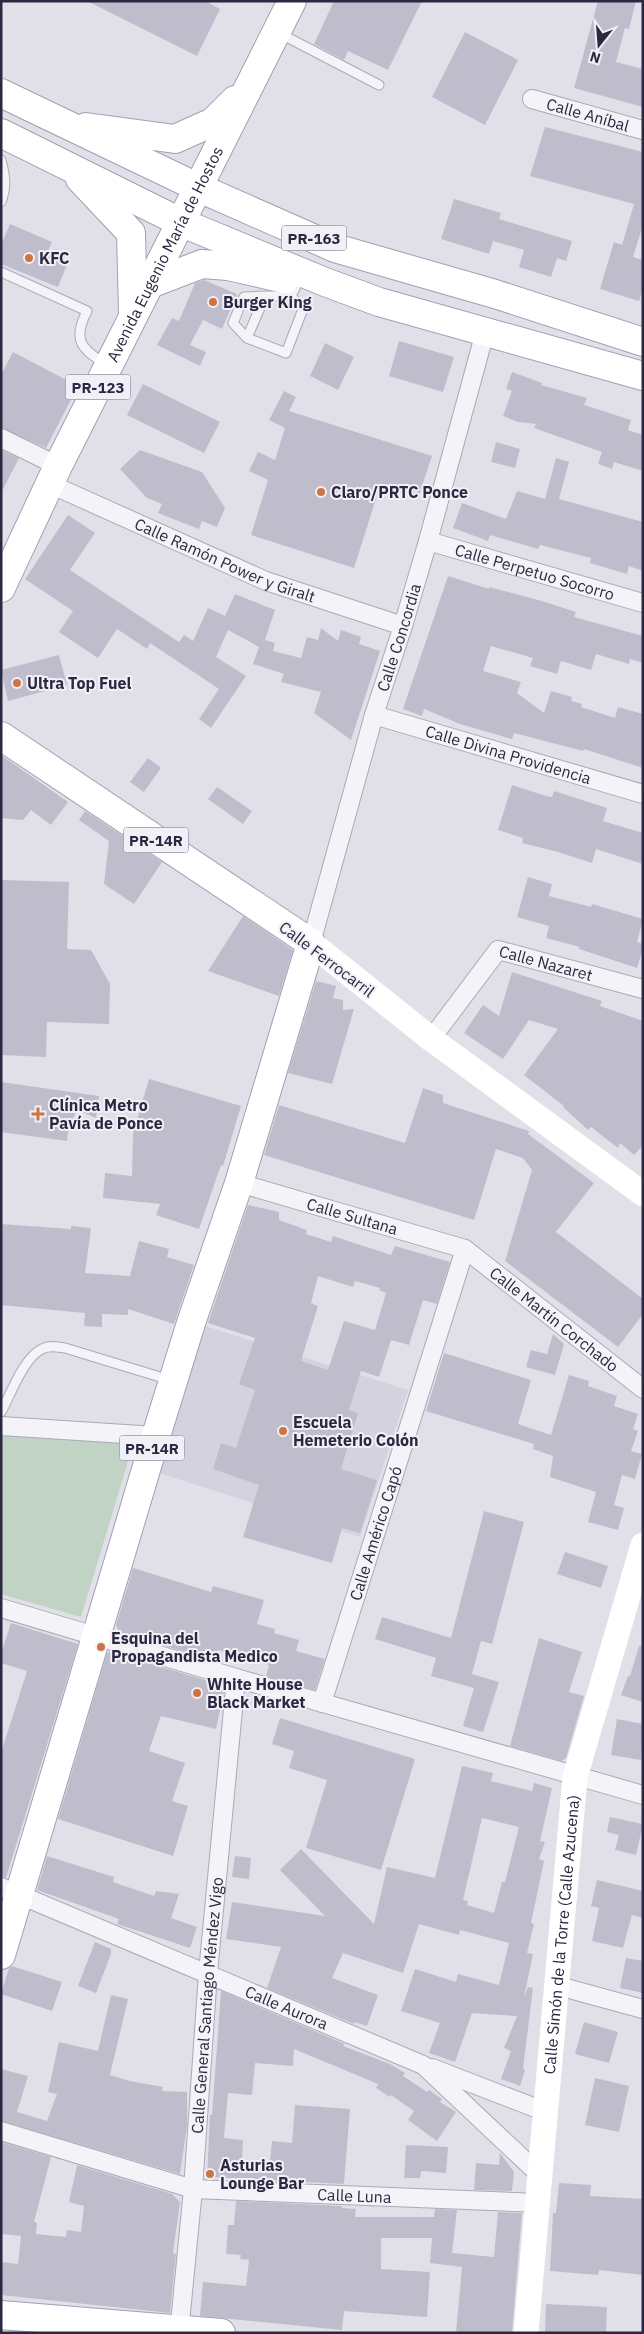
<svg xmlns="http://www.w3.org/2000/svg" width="644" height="2334" font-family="'IBM Plex Sans',sans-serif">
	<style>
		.built { fill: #d3d2de }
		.green { fill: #c1d3c5 }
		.building { fill: #bfbdcc; fill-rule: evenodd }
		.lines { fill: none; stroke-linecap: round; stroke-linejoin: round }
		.lane-casing { stroke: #aba9b7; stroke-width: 11 }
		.street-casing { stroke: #aba9b7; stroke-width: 20 }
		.primary-casing { stroke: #a19fb5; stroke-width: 30 }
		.lane { stroke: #f4f3f7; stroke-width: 9 }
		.street { stroke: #f4f3f7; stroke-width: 18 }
		.secondary { stroke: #fff; stroke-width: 25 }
		.primary { stroke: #fff; stroke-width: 28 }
		.poi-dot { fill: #d07343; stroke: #f0f0f7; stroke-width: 2 }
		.labels { text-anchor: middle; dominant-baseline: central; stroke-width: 4; stroke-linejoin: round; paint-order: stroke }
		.shield { fill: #f0f0f7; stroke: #676478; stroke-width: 1 }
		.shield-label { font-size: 15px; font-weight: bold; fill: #2c2841 }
		.street-label { font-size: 16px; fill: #2c2841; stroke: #f0f0f7 }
		.poi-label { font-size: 16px; font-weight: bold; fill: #2c2841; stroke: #f0f0f7; text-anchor: start }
	</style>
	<rect width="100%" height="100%" fill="#e1e0e9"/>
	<path class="built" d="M202,1325l206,65 -48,147 -201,-64z"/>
	<path class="green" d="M1,1434l133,8 -53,175 -80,-23z"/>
	<path class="building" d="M87,1h118l15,8 -23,47z
		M334,1h88l-34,69 -40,-19 -4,9 -30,-16z
		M598,1h38l-7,28 -4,-1 -9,34 27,7v38l-69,-19z
		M465,32l53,28 -33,65 -53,-28z
		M545,127l98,25v73l-10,32 10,3v28l-4,13 -39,-12 14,-47 8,3 12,-41 -104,-28z
		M454,199l47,14 -2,6 73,22 -6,20 -9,-3 -6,19 -32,-10 5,-17 -31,-9 -4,13 -48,-15z
		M10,224l42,18 -5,11 21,9 -10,25 -57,-23v-19z
		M204,280l33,14 -15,35 -19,-9 -13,25 16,7 -6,14 -43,-21 15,-27 7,3 16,-38z
		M399,341l55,16 -11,35 -54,-16z
		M325,343l29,14 -16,33 -28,-14z
		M13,352l65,34 -32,62 -45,-20v-53z
		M512,372l30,11 -1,2 46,13 -3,7 47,15 -3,10 15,5v36l-29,-9 -2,7 -14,-5 4,-12 -68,-24 2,-4 -18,-2 -15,-6 9,-25 -6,-2z
		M143,384l77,38 -16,31 -77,-38z
		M284,391l12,6 -7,14 143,45 -14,42 -38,-12 -26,82 -103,-33 17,-55 -19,-9 9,-19 17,8 10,-32 -16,-8z
		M496,442l24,7 -5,19 -24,-6z
		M1,450l18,8 -18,35z
		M140,450l62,22 23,36 -8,19 -15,-6 -3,8 -41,-16 4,-9 -15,-6 -27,-29z
		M556,458l13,4 -10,37 84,23v49l-14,-5 -2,8 -37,-11 1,-5 -51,-13 -2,4 -48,-14 -2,6 -35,-13 9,-25 44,16 11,-28 28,8z
		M68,515l27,18 -25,37 109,72 5,-7 9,6 15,-33 17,8 10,-22 40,16 -10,30 10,3 -2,8 28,7 6,-21 11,3 3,-12 17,13 3,-11 20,7 -2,7 21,7 -29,89 -37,-27 7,-21 -40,-10 3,-8 -31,-10 6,-17 -31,-17 -12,27 30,19 -35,52 -12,-9 20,-30 -69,-46 -3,6 -30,-20 -19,29 -39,-26 14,-21 -48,-32z
		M448,576l41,13v-2l53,14 34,11 -2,5 69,19v27l-13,-4 -1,5 -33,-10 -5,16 -30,-9 -4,13 -27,-8 3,-8 -42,-12 -8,25 38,11 -4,11 27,20 7,-22 21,6 -1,4 11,3 -1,3 34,11 3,-11 25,7v54l-59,-19 -1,2 -69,-18 -2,6 -52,-15 -36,-15 -2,7 -19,-7z
		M59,655l8,30 -59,16 -7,-31z
		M1,755l67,47 -17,23 -20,-15 -8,10 -22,-2z
		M148,758l13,10 -17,24 -14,-10z
		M512,785l34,11 6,1 2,-6 53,17 -4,13 40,12v31l-47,-15 -4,14 -34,-11 -36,-9 1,-5 -25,-8z
		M217,787l35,24 -9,13 -35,-25z
		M85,811l77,51 -28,42 -30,-20 5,-43 -30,-21z
		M528,877l24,7 -3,12 42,11 1,-3 51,15 -6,23 6,2v4l-6,20 -58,-19 1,-2 -34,-9 3,-12 -32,-9z
		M1,880l68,2 -2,67 24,1 19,34 -1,40 -62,-2 -1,35 -45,-2z
		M243,916l50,34 -14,46 -71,-25z
		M512,972l90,29 -2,5 43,15v124l-9,10 -14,-12 -2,5 -27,-21 -3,3 -25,-23 1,-1 -40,-31 34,-46 -29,-9 -26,39 -39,-26 19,-28 16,11z
		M316,981l20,5 -3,12 10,2v10l11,-1 -22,75 -44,-11z
		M149,1079l92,27 -18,60 -2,-1 -22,64 -43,-14 4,-11 -57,-6 2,-25 27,3 1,-42z
		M1,1082l98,14 -3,22 -19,-8 -8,17 -2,14 -66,-9z
		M423,1088l20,7v8l86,28 -1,3 66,49 -38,49 87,67v15l-25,33 -113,-86 27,-91 -9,-12 -27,-9 -22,71 -210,-65 15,-50 126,38z
		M248,1205l31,7v8l28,10 -1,4 25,8 2,-6 58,19 4,-9 55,16 -13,42 -14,-4 -14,45 -18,-5 -12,37 -18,-6 -12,39 9,3 -17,56 36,11 -17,53 -18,-5 -10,35 -89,-26 16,-52 -46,-16 8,-26 15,5 19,-58 -16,-6 16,-46 -47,-15zM318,1276l35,11 2,-6 25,7 -1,2 7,3 -11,37 -31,-9 -16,49 -27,-9 17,-55 -7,-3z
		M1,1224l70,5v-3l20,2 -6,45 45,3 9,-35 30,8 -2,8 27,8 -20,59 -46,-15v6l-26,-1v13l-18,-1 1,-13 -84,-8z
		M553,1334l11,10 -9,31 -29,-8 5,-17 16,4z
		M444,1353l87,27 -13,44 33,11 18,-60 20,6 -1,5 29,10 -3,10 24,8 -5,15 5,2 -7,20 11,3 -7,25 -13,-4 -8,30 10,3 -6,22 -30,-8 8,-30 -46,-15 3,-21 -20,-7 1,-5 -108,-33z
		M484,1511l40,11 -32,122 -11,-3 -9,33 27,8 -16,50 -20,-6 11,-38 -43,-12 5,-18 -61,-19 7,-22 69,21z
		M565,1552l43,14 -7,22 -44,-14z
		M133,1568l78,24 2,-6 51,14 -7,24 18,5 -1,4 25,7 -3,11 29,8 -10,31 -49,-14 3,-11 -51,-15 -3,11 -96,-29 -3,-7z
		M11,1623l67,21 -72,234 -5,-1v-124l26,-82 -26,-8v-9z
		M539,1638l43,14 -13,40 15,4 -18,62 -4,3 -52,-15z
		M639,1646h4v56l-22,-7 7,-19h2z
		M111,1652l114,34 -9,43 -55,-13 -12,35 36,12 -13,38 16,5 -15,50 -115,-37 49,-166z
		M280,1718l135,41 -34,111 -75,-22 21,-68 -38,-12 5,-17 -22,-7z
		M617,1719l26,5 -2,36 -30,-5z
		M462,1766l31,7 -2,8 41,10 2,-8 18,5 -12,53 5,1 -6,17 5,2 -13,62 3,1 -7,29 6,1 -9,43 4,-10 5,1 -10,81 2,1 -5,16 -19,-7 10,-28 -7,-3 13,-32 -45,-3 -17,49 -26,-9 11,-30 -39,-12 14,-42 41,13 2,-8 41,11 10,-42 -49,-13 -1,5 -40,-11 -16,49 -60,-20 -11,25 46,17 -11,31 -13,-4v2l-87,-36 14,-41 -55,-8 6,-37 93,14 -45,-46 21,-21 73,75 13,-57 48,11zM482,1818l37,9 -14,55h-3l-8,31 -27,-8 1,-4 -5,-1z
		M610,1817l33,7 -7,31 -21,-5 4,-15 -12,-3z
		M47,1856l67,21 -1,5 41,14 2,-5 23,3 -8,24 26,9 -7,21 -73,-24 2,-5 -82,-29z
		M235,1856l16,2 -2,21 -17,-2z
		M597,1880l46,11v27l-11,-3 -9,33 -31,-7 7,-33 -8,-2z
		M95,1942l16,7v5l-15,39 -18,-7z
		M626,1958l17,3v32l-23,-5z
		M12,1966l50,16 -10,29 -51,-17 8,-26z
		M221,1991l124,53 -2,2 47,18 15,9 -2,3 24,16 2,-2 13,9 -2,3 16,10 -19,29 -29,-21 6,-9 -23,-16 -1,2 -14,-9 2,-4 -84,-35 -1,17 -38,-3 -3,32 -24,-2 -4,45 19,2 -1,20 28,2 2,-21 20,2 3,-38 55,4 -6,75 -137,-7 3,-62h2z
		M111,1995l17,4 -18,76 20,6 33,6 -1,4 25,1v34l-7,48 -179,-53v-52l27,7 -11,36 30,9 10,-27 -9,-2 11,-50 39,9z
		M584,2022l34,10 -9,31 -34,-9z
		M595,2078l34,8 -10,46 -34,-7z
		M1,2142l50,15 -17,65 3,1 -1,11 30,3 1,-7 14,2 3,-26 -15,-4 8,-37 95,29 8,8 -7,51 3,1 -6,59 -169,-18v-33l17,2 3,-28 -20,-2z
		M406,2145l42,2 -2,26 -25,-2 -1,7h-16z
		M500,2153l14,19 -2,19 -38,-1 2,-27 23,2z
		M559,2183l32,2 -1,11 53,3v76l-44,-5 -1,5 -48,-4 3,-58h3z
		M236,2201l106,5v2l14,1 -1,8h79l1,-8 22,1 -5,43 42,4 4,-45 24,1 -10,120h-56l6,-66 -32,-4 2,-25h-51v31l49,3 -3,45 -83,-6 -2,19 -142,-14 3,-34 43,4 3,-26 -9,-1 1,-4 -15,-1 2,-29h6z
		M546,2304l61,3 -1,26h-61z"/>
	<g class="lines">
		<defs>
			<path id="lane" d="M279,33l100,52
				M1,160c4,15 6,27 0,42
				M1,272l86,39c-15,29 -6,38 20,54
				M291,296l12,13 -17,44 -39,-15 18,-42h26l8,-16
				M241,303l3,-6 21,-1
				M238,311l-5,12 14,15
				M1,1412c10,-18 23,-55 41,-63 7,-4 15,-2 23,-1l105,32"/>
			<g id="street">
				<path id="s1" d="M532,99l111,31"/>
				<path d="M1,438l57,28"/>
				<path id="s2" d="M50,484l216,97 137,45"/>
				<path id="s3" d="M428,541l215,62"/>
				<path id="s4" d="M374,715l269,79"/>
				<path id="s5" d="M311,943l63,-228 29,-89 25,-85 57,-209"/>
				<path id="s6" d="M431,1039l67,-89 145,39"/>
				<path id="s7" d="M239,1183l226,66 178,140"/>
				<path d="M1,1426l155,10"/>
				<path d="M1,1608l235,70 407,117"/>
				<path id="s8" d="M322,1703l143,-454"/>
				<path id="s9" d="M1,1887l422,178 118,111"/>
				<path d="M555,1985l88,24"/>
				<path d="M432,2068l114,44"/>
				<path id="s10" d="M1,2131l192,58 345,14"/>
				<path id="s11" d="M179,2333l14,-144 15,-216 28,-295"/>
			</g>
			<g id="primary">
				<path d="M1,93l196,94 138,61 160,46 148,48"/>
				<path d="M86,127l89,12 38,-17 22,-22"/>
				<path d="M1,133l179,89 145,60 54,20 264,74"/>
				<path d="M80,179l51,54 2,80"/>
				<path d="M150,284l52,-20 26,2 57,13"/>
				<path id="s13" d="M1,588l57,-122 234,-465"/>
				<path d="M1,736l310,207 -72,240 -48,140 -35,113 -155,519"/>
				<path d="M1,2315l220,18"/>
			</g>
		</defs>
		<use href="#lane" class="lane-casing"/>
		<use href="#street" class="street-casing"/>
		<use href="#primary" class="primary-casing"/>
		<use href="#lane" class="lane"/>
		<use href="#street" class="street"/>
		<g class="secondary">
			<path d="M311,943l120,96 212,155"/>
			<path id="s12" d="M526,2333l49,-556 68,-232"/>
		</g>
		<use href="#primary" class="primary"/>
	</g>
	<g class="poi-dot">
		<circle cx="29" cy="258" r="5"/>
		<circle cx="213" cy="302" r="5"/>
		<circle cx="321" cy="492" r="5"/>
		<circle cx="17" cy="683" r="5"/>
		<path d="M35.5 1106.5h5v5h5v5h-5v5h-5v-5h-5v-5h5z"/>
		<circle cx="283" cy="1431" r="5"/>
		<circle cx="101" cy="1647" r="5"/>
		<circle cx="197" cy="1693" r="5"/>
		<circle cx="210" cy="2174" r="5"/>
	</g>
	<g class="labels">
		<g class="shield">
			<rect x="281.5" y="225.5" width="65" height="25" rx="4"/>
			<rect x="65.5" y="374.5" width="65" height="25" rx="4"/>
			<rect x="123.5" y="827.5" width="65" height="25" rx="4"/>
			<rect x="119.5" y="1435.5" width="65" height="25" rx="4"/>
		</g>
		<g class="shield-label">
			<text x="314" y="238">PR-163</text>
			<text x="98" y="387">PR-123</text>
			<text x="156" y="840">PR-14R</text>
			<text x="152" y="1448">PR-14R</text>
		</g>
		<g class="street-label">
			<text stroke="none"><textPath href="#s1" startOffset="58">Calle Aníbal</textPath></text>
			<text stroke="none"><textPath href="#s13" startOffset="372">Avenida Eugenio María de Hostos</textPath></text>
			<text stroke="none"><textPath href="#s2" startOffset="191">Calle Ramón Power y Giralt</textPath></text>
			<text stroke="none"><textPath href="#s3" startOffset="111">Calle Perpetuo Socorro</textPath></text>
			<text stroke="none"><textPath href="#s5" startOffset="318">Calle Concordia</textPath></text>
			<text stroke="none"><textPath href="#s4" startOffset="140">Calle Divina Providencia</textPath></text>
			<text transform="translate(327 959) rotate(37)">Calle Ferrocarril</text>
			<text stroke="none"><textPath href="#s6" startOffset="161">Calle Nazaret</textPath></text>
			<text stroke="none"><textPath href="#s7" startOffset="118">Calle Sultana</textPath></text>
			<text stroke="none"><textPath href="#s7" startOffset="349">Calle Martín Corchado</textPath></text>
			<text stroke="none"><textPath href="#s8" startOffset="178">Calle Américo Capó</textPath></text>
			<text stroke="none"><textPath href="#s12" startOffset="400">Calle Simón de la Torre (Calle Azucena)</textPath></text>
			<text stroke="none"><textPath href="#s11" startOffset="329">Calle General Santiago Méndez Vigo</textPath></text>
			<text stroke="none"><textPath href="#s9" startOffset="310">Calle Aurora</textPath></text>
			<text stroke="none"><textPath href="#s10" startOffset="362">Calle Luna</textPath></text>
		</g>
		<g class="poi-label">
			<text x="39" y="258">KFC</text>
			<text x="223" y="302">Burger King</text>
			<text x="331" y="492">Claro/PRTC Ponce</text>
			<text x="27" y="683">Ultra Top Fuel</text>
			<text x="49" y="1105">Clínica Metro<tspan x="49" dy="18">Pavía de Ponce</tspan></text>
			<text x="293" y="1422">Escuela<tspan x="293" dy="18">Hemeterio Colón</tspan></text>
			<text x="111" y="1638">Esquina del<tspan x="111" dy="18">Propagandista Medico</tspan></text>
			<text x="207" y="1684">White House<tspan x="207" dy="18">Black Market</tspan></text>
			<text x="220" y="2165">Asturias<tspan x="220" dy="18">Lounge Bar</tspan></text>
		</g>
	</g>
	<rect width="644" height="2334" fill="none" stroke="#2c2841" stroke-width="5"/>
	<g transform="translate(599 45) rotate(197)" stroke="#f0f0f7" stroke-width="4" paint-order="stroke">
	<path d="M0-4L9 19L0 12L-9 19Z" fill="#2c2841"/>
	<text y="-8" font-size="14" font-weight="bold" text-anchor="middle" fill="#2c2841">N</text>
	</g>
</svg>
